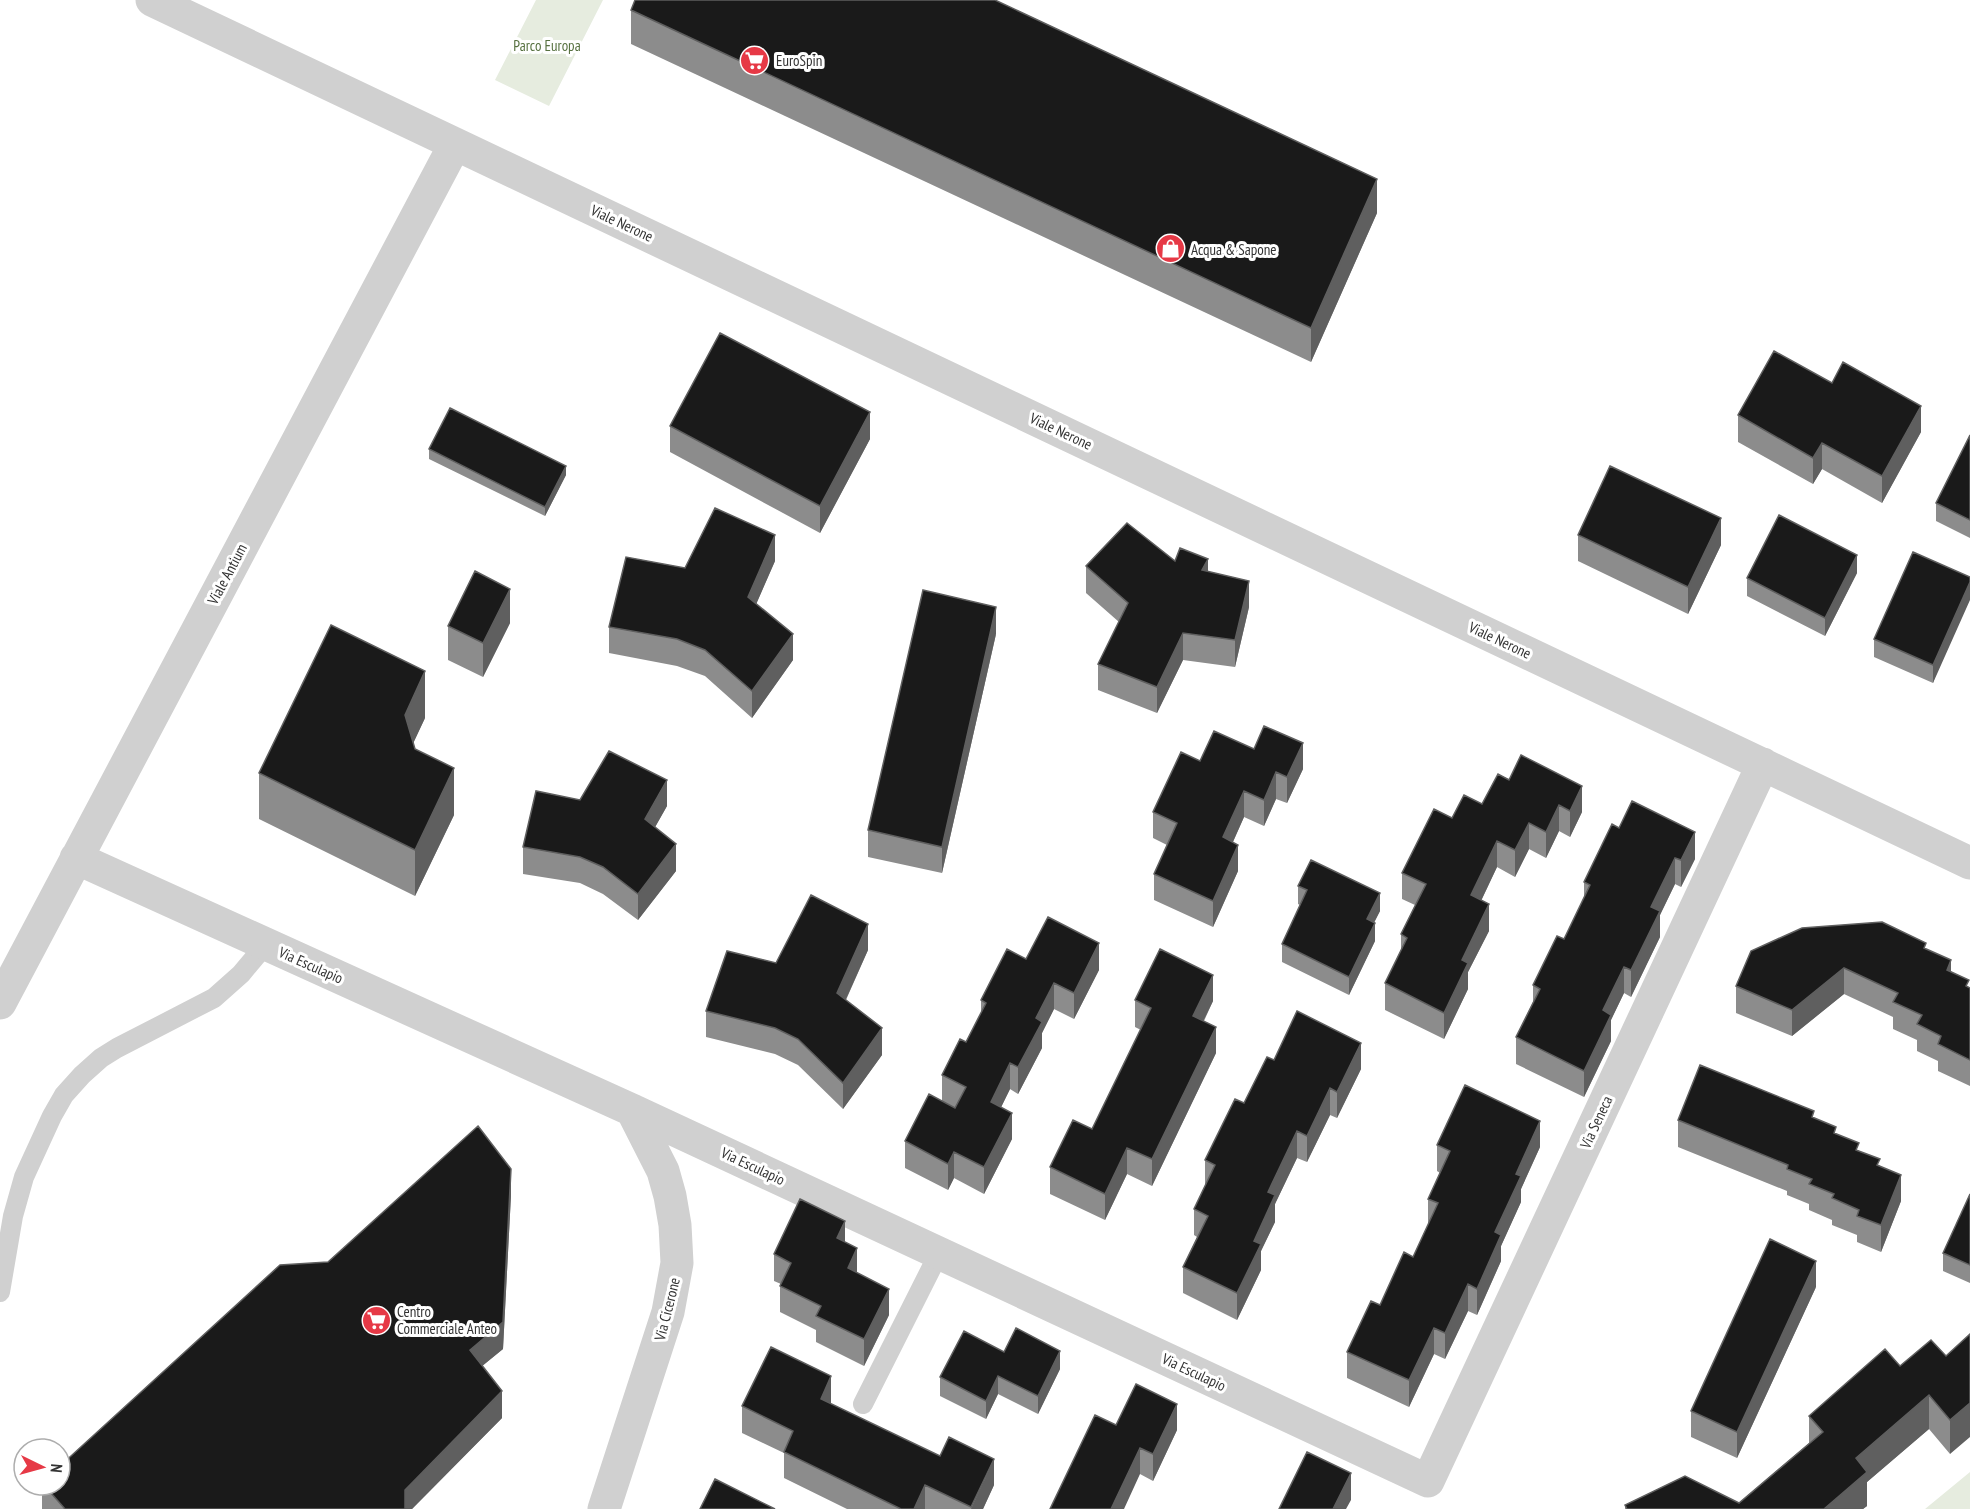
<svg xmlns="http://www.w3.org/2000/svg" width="1970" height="1509" font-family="'PT Sans Narrow',sans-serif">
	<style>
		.green { fill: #e6ecdf }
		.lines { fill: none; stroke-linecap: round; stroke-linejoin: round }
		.service { stroke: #d0d0d0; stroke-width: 20 }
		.minor { stroke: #d0d0d0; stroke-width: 33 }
		.wall { fill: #8c8c8c }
		.shaded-wall { fill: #5f5f5f }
		.building { fill: #1a1a1a; stroke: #5f5f5f; stroke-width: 1.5 }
		.labels { text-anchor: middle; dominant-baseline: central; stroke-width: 6; stroke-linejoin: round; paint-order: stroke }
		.park-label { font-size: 15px; fill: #56703f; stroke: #fff }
		.poi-label { font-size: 15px; fill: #333; stroke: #fff; text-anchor: start }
		.street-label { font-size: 15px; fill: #333; stroke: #fff }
	</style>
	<rect width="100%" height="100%" fill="#fff"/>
	<path class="green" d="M536,0h67l-54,106 -54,-26z
		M1970,1472v37h-45z"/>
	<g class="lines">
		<path class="service" d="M0,1292l13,-76 11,-39 28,-61 12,-21 18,-20 19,-17 16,-10 97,-50 27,-24 25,-30
			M863,1404l76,-151"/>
		<path class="minor" d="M152,0l1818,863
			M76,858l556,252 796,371 335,-717
			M0,1003l455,-859
			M604,1509l64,-197 9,-49 -2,-38 -5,-29 -7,-25 -31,-61"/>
	</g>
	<path class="wall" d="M631,10l746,203 -66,149 -680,-318z
		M1738,415l183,17 -39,71 -60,-34 -9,15 -75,-42z
		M670,426l200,13 -50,94 -150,-81z
		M1970,435v103l-34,-17v-18z
		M429,449l137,26 -21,41 -116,-57z
		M1578,535l143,10 -33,69 -110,-53z
		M775,561l-19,43 37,56 -41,58 -47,-42 -28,-10 -68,-13v-26l76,-59z
		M1175,561l33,10 41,36 -14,60 -52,-7 -26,53 -59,-23v-26l21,-42 -33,-29v-27z
		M1857,573l-32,63 -78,-40v-18z
		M1970,577l-37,106 -59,-26v-18z
		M510,623l-27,54 -35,-17v-34z
		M996,634l-54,239 -74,-16v-27z
		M425,718l-12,25 2,6 39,66 -39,81 -156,-77v-46z
		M1254,749l49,20 -16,34 -11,-4 -12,27 -20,-9 -11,25 5,29 -25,56 -59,-27v-26l13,-29 -14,-7v-26l47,-51z
		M1498,774l84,38 -12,25 -11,-6 -13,27 -17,-9 -14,28 -18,-10 -16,34 8,30 -21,41v17l-24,50 -59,-29v-27l16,-33v-16l14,-29 -13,-6v-26l50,-55 30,-14z
		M580,800l87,6 -12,21 21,44 -38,49 -35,-26 -23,-11 -57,-9v-27z
		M1619,828l76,31 -14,28 -6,-3 -15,31v22l-29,60 -7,-4 -13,27v21l-27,56 -68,-33v-27l17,-35v-17l31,-46 20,-40v-17z
		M1298,886l82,25 -6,11 1,19 -26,54 -67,-33v-18l18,-39 -2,-1z
		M1926,949l44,39v98l-32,-15v-10l-21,-10v-11l-24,-11v-12l-49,-23 -52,42 -56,-23v-27z
		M868,950l-22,50 36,55 -39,54 -45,-44 -23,-11 -69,-17v-26l70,-48z
		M1026,959l73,11 -25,49 -20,-10 -12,24v15l-24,46 -8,-5 -9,18 11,32 -28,55 -30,-16 -6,12 -43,-22v-27l37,-41v-25l24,-33 15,-29v-13z
		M1135,1000l78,1 -9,20 12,32 -64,133 -25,-12 -22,46 -55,-26v-27l42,-38 49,-99 -6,-3z
		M1274,1060l87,9 -24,49 -7,-3 -23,47 -10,-4 -22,46v18l-14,29v19l-24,50 -54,-27v-26l14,-30 -3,-2v-26l11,-23v-26z
		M1814,1118l66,48 21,35 -20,51 -24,-10v-7l-25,-10v-5l-23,-10v-6l-22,-9v-4l-109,-44v-27z
		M1437,1145l103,2 -19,42v13l-20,44v15l-24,54 -9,-4 -23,48 -11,-5 -25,53 -62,-29v-26l66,-95 15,-32v-26l12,-26 -3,-2z
		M1970,1194v89l-27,-12v-18z
		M511,1195l-8,154 -21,17 20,52 -90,91h-370v-24h18l268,-223z
		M845,1242l12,31 32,42 -25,51 -48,-24v-12l-36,-18v-26l1,-2 -7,-3v-27z
		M1816,1287l-79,171 -46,-21v-26z
		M1970,1334l-20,120 -21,-25 -62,53v24l-4,3h-238v-4l114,-2 70,-60v-27l91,-50 46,-10z
		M1004,1352l56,17 -22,45 -40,-20 -12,25 -46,-23v-19z
		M742,1406l252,79 -11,24h-136l-63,-31v-25l-42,-20z
		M1116,1425l61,5 -24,51 -13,-7z"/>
	<path class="shaded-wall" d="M1377,179v34l-66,149v-34z
		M1921,406v26l-39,71v-27z
		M870,412v27l-50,94v-27z
		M1822,443v26l-9,15v-26z
		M566,466v9l-21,41v-9z
		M1721,518v27l-33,69v-27z
		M775,535v26l-27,62v-26z
		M1857,555v18l-32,63v-18z
		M1208,559v26l-6,-15z
		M1249,581v26l-14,60v-27z
		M1970,582v18l-37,83v-18z
		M510,589v34l-27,54v-34z
		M996,607v27l-54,239v-26z
		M1183,633v27l-26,53v-26z
		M793,634v26l-41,58v-27z
		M425,671v47l-20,43v-46z
		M1303,743v26l-16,34v-26z
		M454,768v47l-39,81v-46z
		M1276,772v27l-12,27v-26z
		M667,780v26l-22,39v-26z
		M1582,786v26l-12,25v-26z
		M1244,791v26l-21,47v-27z
		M1559,805v26l-13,27v-26z
		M1529,823v26l-14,28v-27z
		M1695,832v27l-14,28v-27z
		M1497,841v26l-26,55v-27z
		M676,844v27l-38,49v-26z
		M1238,845v26l-25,56v-26z
		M1675,858v26l-15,31v22l-29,60v-27l20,-63z
		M1380,893v18l-13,26v-18z
		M1489,904v27l-21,41v17l-24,50v-26l18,-53z
		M1375,923v18l-26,54v-18z
		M868,924v26l-31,69v-26z
		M1099,943v27l-25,49v-26z
		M1951,960v27l-4,-17z
		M1624,967v26l-13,27v21l-27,56v-26l19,-61z
		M1844,968v26l-52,42v-26z
		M1213,975v26l-20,41v-26z
		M1054,983v26l-12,24v15l-24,46v-27l18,-49z
		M1216,1027v26l-64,133v-27z
		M882,1028v27l-39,54v-26z
		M1361,1043v26l-24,49v-26z
		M1010,1063v26l-19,39v-26z
		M1330,1088v27l-23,47v-26z
		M1012,1113v26l-28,55v-27z
		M1540,1121v26l-19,42v13l-20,44v15l-24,54v-26l18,-57 21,-58z
		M1297,1131v27l-22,46v18l-14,29v19l-24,50v-27l31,-101z
		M1127,1148v26l-22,46v-26z
		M954,1152v26l-6,12v-26z
		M511,1169v26l-8,154 -33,27v-26z
		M1901,1175v26l-20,51v-27z
		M845,1221v26l-8,-9z
		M857,1248v26l-9,-6z
		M1816,1261v26l-79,171v-26z
		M1468,1284v27l-23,48v-26z
		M889,1289v26l-25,51v-27z
		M1434,1328v26l-25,53v-27z
		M1060,1351v18l-22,45v-18z
		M831,1376v27l-10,22v-26z
		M998,1376v18l-12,25v-18z
		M502,1391v27l-90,91h-7v-19z
		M1929,1395v34l-62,53v24l-4,3h-39l32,-51z
		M1970,1403v34l-20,17v-34z
		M1177,1404v26l-24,51v-27z
		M1140,1448v26l-16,35h-13z
		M994,1459v26l-11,24h-12z
		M1351,1473v27l-5,9h-13z
		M925,1485v24h-11z"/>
	<path class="building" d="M635,0h360l382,179 -66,149 -680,-318z
		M720,333l150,79 -50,94 -150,-80z
		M1774,351l58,32 11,-21 78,44 -39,70 -60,-33 -9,15 -75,-43z
		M450,408l116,58 -21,41 -116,-58z
		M1970,435v85l-34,-17z
		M1610,466l111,52 -33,69 -110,-52z
		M715,508l60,27 -27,62 45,37 -41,57 -47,-41 -28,-11 -68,-12 17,-70 59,11z
		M1779,515l78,40 -32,63 -78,-40z
		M1127,523l48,38 5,-13 28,11 -6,11 47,11 -14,59 -52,-7 -26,54 -59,-23 30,-61 -42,-37z
		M1913,552l57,25v5l-37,83 -59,-26z
		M475,571l35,18 -27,54 -35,-17z
		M923,590l73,17 -54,240 -74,-17z
		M331,625l94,46 -20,44 10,34 39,19 -39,82 -156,-77z
		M1264,726l39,17 -16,34 -11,-5 -12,28 -20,-9 -21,46 15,8 -25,56 -59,-27 23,-51 -24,-11 28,-60 19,9 14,-30 40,18z
		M609,751l58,29 -22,39 31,25 -38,50 -35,-27 -23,-10 -57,-10 13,-56 44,9z
		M1521,755l61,31 -12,25 -11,-6 -13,27 -17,-9 -14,27 -18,-9 -26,54 18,9 -27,56 6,3 -24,50 -59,-30 22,-45 -6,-4 25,-50 -24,-11 32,-64 18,9 12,-23 18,9 16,-30 11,6z
		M1632,801l63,31 -14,28 -6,-2 -24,49 9,4 -29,59 -7,-3 -21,43 8,5 -27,56 -68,-34 24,-48 -7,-4 24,-49 7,3 26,-54 -6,-3 28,-58 7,4z
		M1311,860l69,33 -13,26 8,4 -26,54 -67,-33 25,-54 -9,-4z
		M811,895l57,29 -31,69 45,35 -39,55 -45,-44 -23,-11 -69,-17 21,-60 49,12z
		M1048,917l51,26 -25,50 -20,-10 -18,35 6,4 -24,45 -8,-4 -19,39 21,11 -28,54 -30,-15 -6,12 -43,-23 24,-47 26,14 11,-21 -24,-12 18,-36 6,3 20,-39 -5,-3 26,-51 19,10z
		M1882,922l44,21 -2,5 27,12 -4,10 22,10 -3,6 4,2v72l-32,-16 3,-8 -24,-12 5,-9 -29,-13 5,-9 -54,-25 -52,42 -56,-24 15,-35 51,-23z
		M1160,949l53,26 -20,41 23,11 -64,132 -25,-11 -22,46 -55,-27 23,-47 19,9 59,-121 -16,-8z
		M1297,1011l64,32 -24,49 -7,-4 -23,48 -10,-5 -29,61 7,3 -21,46 7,3 -24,49 -54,-26 25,-51 -14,-7 21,-44 -10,-5 30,-61 9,4 23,-46 7,3z
		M1700,1065l114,46 -2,6 24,10 -2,6 25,10 -3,7 24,9 -3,6 24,10 -20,50 -24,-9 2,-6 -27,-12 2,-4 -25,-10 3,-5 -25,-10 1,-4 -110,-45z
		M1465,1085l75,36 -24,53 5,2 -26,56 6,3 -24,54 -9,-5 -23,49 -11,-5 -25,52 -62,-28 24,-51 9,4 24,-53 9,5 25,-54 -10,-4 22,-48 -13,-6z
		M478,1126l33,43 -8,153 -33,28 32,41 -97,99v19h-340l-21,-24h16v-19l220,-201 48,-3z
		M1970,1194v71l-27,-12z
		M800,1199l45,22 -8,17 20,10 -9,20 41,21 -25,50 -48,-23 5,-10 -41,-20 11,-23 -17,-9z
		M1770,1239l46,22 -79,171 -46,-21z
		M1016,1328l44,23 -22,45 -40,-20 -12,25 -46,-24 24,-46 40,21z
		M1970,1334v69l-20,17 -21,-25 -73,63 11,14 -43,37h-197l-2,-4 60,-29 54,27 84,-71 -14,-16 76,-67 15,17 31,-26 15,16z
		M771,1347l60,29 -10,23 119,57 9,-19 45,22 -23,48 -46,-22 -11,24h-13l-117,-57 9,-21 -51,-25z
		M1136,1384l41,20 -24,50 -13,-6 -29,61h-61l45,-94 21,10z
		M1307,1452l44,21 -18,36h-54z
		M715,1479l60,30h-75z"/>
	<defs>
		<symbol id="supermarket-disc" viewBox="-11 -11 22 22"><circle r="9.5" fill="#e63946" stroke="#fff"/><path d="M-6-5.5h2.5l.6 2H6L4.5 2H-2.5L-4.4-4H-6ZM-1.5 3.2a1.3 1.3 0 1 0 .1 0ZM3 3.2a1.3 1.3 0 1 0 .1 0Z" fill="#fff"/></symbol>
		<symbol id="shop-disc" viewBox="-11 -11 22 22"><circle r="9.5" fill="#e63946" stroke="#fff"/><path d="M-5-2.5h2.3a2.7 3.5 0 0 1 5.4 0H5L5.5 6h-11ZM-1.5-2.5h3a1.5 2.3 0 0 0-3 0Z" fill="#fff"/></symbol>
	</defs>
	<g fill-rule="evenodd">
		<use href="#supermarket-disc" x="738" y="44" width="33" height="33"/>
		<use href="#shop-disc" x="1154" y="232" width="33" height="33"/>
		<use href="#supermarket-disc" x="360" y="1304" width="33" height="33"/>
	</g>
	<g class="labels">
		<g class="park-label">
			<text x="547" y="45">Parco Europa</text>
		</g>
		<g class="poi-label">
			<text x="776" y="60">EuroSpin</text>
			<text x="1191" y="249">Acqua &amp; Sapone</text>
			<text x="397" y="1311">Centro<tspan x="397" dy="17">Commerciale Anteo</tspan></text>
		</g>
		<g class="street-label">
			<text transform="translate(622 223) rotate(25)">Viale Nerone</text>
			<text transform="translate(1061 431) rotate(25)">Viale Nerone</text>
			<text transform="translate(227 574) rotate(-62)">Viale Antium</text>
			<text transform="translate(1500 640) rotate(25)">Viale Nerone</text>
			<text transform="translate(311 965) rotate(24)">Via Esculapio</text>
			<text transform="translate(1596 1122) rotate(-65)">Via Seneca</text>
			<text transform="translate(753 1166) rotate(25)">Via Esculapio</text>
			<text transform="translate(667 1309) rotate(-76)">Via Cicerone</text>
			<text transform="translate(1194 1372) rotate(25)">Via Esculapio</text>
		</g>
	</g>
	<g transform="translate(42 1467) rotate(95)"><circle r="28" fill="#ffffff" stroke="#adadad" stroke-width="1.5"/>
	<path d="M0-4.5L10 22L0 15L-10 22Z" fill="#e63946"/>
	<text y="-9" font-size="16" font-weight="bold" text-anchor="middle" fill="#333333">N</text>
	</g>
</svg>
